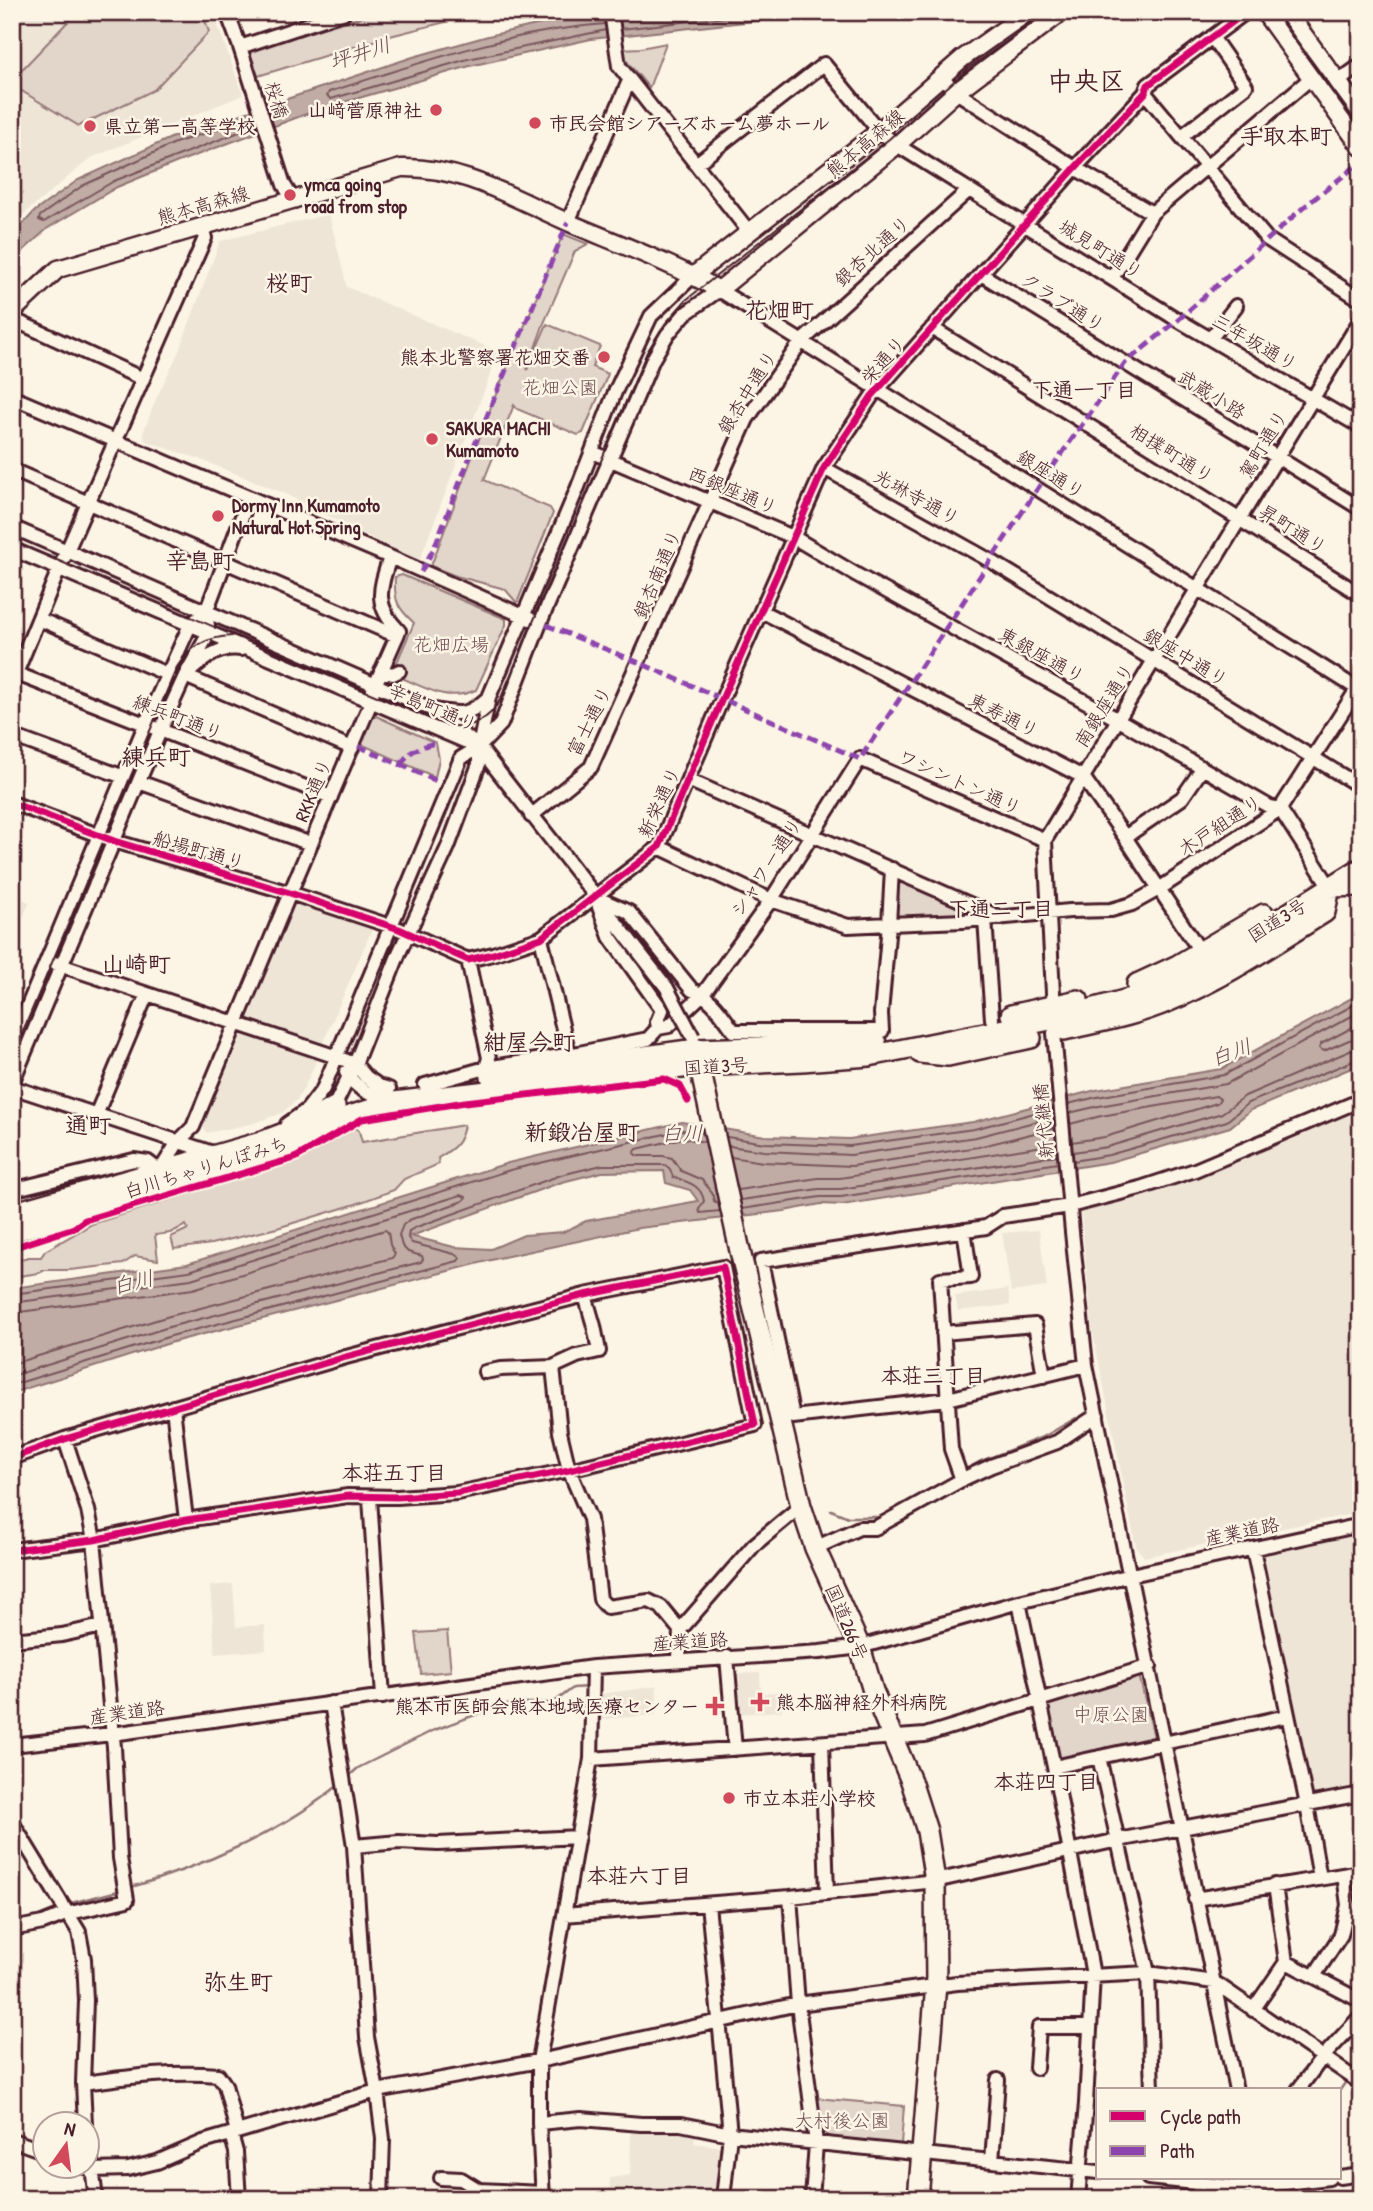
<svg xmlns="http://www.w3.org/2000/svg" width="1373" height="2211" font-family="'Patrick Hand','Klee One',sans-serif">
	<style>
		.built { fill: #eee5d7 }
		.green { fill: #e2d5ca; stroke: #967a7a; stroke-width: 2 }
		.water { fill: #c0aca5; stroke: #917474; stroke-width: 2; fill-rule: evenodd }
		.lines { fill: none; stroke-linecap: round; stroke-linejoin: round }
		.shore { stroke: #79575c; stroke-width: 2 }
		.stream { stroke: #917474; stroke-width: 2.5 }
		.minor-casing { stroke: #4a1f2b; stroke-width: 18 }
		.major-casing { stroke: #4a1f2b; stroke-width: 21 }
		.highway-casing { stroke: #4a1f2b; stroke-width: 24 }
		.minor { stroke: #fcf5e5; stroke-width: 12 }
		.major { stroke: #fcf5e5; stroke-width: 16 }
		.highway { stroke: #fcf5e5; stroke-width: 19 }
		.tram { stroke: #4a1f2b; stroke-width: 2 }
		.minor-bridge-casing { stroke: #4a1f2b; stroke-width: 18; stroke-linecap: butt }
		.minor-bridge { stroke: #fcf5e5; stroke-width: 12 }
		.quiet { stroke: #8e44ad; stroke-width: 5; stroke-dasharray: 10 5; stroke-linecap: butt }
		.cycleway-casing { stroke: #fcf5e5; stroke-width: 11 }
		.cycleway { stroke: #d6006c; stroke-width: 7 }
		.poi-dot { fill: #d1495b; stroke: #fcf5e5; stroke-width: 2.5 }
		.labels { text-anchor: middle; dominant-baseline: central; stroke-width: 5; stroke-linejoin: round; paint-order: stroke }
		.street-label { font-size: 19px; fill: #4a1f2b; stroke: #fcf5e5 }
		.poi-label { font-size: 19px; font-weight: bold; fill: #4a1f2b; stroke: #fcf5e5; text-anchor: start }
		.park-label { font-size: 19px; fill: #704c53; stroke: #fcf5e5 }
		.water-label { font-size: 21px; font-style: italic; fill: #6d4950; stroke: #fcf5e5 }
		.neighbourhood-label { font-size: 21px; font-weight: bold; fill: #4a1f2b; stroke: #fcf5e5 }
		.quarter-label { font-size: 23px; font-weight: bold; fill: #4a1f2b; stroke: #fcf5e5 }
		.district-label { font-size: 26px; font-weight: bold; fill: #4a1f2b; stroke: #fcf5e5 }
	</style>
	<rect width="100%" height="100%" fill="#fcf5e5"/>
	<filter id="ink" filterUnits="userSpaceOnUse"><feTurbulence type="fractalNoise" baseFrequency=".0143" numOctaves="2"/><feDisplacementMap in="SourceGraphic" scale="14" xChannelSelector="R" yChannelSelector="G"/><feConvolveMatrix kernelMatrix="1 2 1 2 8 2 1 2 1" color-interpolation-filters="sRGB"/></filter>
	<g filter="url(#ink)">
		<path class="built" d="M12,12h201l30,83 -152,63 -79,66z
			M329,214l18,73 152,65 -80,210 -136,-69 -84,-34 -54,-18 -2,-8 13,-34 23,-48 41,-110z
			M12,896l18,6 -18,39z
			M294,902l79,25 -51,118 -77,-25z
			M240,1032l78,25 -12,27 -9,16 -15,13 -31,11 -44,9 -6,-7z
			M1361,1099v413l-217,45 -8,-10 -44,-219 -11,-116 127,-38z
			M1039,1230l8,57 -36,5 -9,-59z
			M1008,1289l2,16 -52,6 -3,-15z
			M1361,1533v258l-49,7 -50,-244z
			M233,1584l3,43 29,-2 1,25 -51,4 -5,-68z
			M760,1673l1,20 20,-1 1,19 -43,3 -4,-40z
			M657,1686l-1,29 -61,5 -1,-25z
			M631,2128l65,3 -2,12 31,4 -5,52h-111l1,-21 20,-3z"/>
		<path class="green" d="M77,12h125l7,20 -55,58 -75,36 -67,-41v-5z
			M381,12h104l-95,24 -132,40 -10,-28z
			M666,43l-17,45 -25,-30 -3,-9 20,-1z
			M563,234l25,10 -13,7 -31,72 -17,47 20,-46 53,22 -8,21 16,7 -25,59 -5,2 -61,-26 -3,-4 -30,75 66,28 3,5 -36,90 -12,-14 -49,-13 -25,-10 63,-167z
			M402,575l104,44v6l-30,65c-30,13 -52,-3 -81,-15l-2,-4 21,-48c-17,-16 -20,-22 -19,-46z
			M376,716l60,27 3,16 -4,18 -74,-33 11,-25z
			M895,874l94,42 -96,4z
			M464,1125c-3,19 -11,24 -26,33l1,6 -35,15 -10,11 -38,14 -79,24 -66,16 -37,5 -3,-12 17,-8 -2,-4 -16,8 -15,2 3,25 -23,-4 -12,8 -53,6h-25l-6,3 -27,4v-15l16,-5h13l4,-6 47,-27 209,-65 53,-33 5,5 3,11z
			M447,1631l4,40 -30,3 -5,-41z
			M1138,1671l16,66 -99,26 -13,-60z
			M816,2098l88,8 -3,38 -69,-6 -12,-8z"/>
		<path class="water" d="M647,12h188l-244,27 -121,27 -153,44 -139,52 -61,25 -69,41 -36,33v-25l23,-25 43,-31 95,-43 240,-80 75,-21 66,-15z
			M1361,993v71l-110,46 -21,17 -120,35 -268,43 -21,-1 -37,7 -145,17 -140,30 -326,84 -161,51v-105l175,-24 321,-101 174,-41 83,14 84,3 124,-17 123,-32 125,-21zM664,1171l2,12 24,7 8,11 -112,20 -23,11 -39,3 -33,14 -37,-2 -43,-11 151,-54 40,-10z"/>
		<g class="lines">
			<path class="shore" d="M605,24c-95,7 -186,39 -276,68l-2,4 4,3 137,-40 138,-29
				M621,29l149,-17
				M254,117l-79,26 -93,43 -42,30 -1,4 5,2 70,-41 143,-56
				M1361,1023l-40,21 -2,4 5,3 25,-11 12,-2
				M1068,1104l29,-7 127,-22 137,-74
				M1069,1113l30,-7 127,-22 135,-73
				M1070,1124l31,-8 115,-20 4,3 -3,4 -112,34 -33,5
				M727,1137l38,6 85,3 124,-17 79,-21
				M705,1142l-22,-4 -46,11 -3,4 3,3h26l9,2 9,13 21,9 10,12 2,9 4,2
				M729,1146l35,5 87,4 125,-18 78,-20
				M1073,1152l34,-5 115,-34 23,-17 107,-46 9,-1
				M731,1157l32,5 89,4 126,-19 77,-19
				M1073,1161l36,-6 118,-34 21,-18 113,-45
				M738,1190l80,-12h22l216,-34
				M741,1200l78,-11h22l216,-34
				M742,1209l78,-12h21l217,-34
				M12,1294l177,-23 321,-101 172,-40 21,3
				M12,1303l179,-24 270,-84 5,2 -3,4 -54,19 -6,5 -4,10 3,11 6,6 14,4 1,3 -2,3 -252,65 -157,49
				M12,1313l181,-24 192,-59 3,2 2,13 5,9 -3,4 -226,59 -154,47
				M12,1385l159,-49 287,-75 2,-3 -2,-3 -46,-12 -4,-5 1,-7 5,-3 147,-53 41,-10h63l5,4 3,8c14,5 28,7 31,24l-5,8 1,4 20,-2"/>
			<path class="stream" d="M963,1471l16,-9 66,-26 31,-18
				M831,1510l17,7h33l76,-42
				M348,1777l10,-9 74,-37 64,-24 21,-4h36l20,-15 15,-1
				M128,1888c71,-20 156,-57 213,-105
				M67,1904l55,-14
				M29,1920l29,-12
				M1353,2072l8,-7
				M1340,2090l7,-10"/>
			<defs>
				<path id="minor" d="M227,12l13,35 44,138 10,16
					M611,12l8,54 131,167
					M240,47l105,-35
					M942,77l14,15 119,76 77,45
					M1339,81l22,-16
					M1145,93l122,146 94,61
					M1182,136l64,-50 -34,-49
					M696,164l128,-100 55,67 18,14 281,175 183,107
					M568,222l61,-141
					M981,274l380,235
					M1112,278l40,-65 159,-135
					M12,319l131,60
					M932,328l429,267
					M1211,338l25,-32
					M12,397l378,160 140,62
					M592,452l201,85 64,38 260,144 153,88 10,2 50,78
					M824,468l167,93 370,226
					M12,470l385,166
					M12,527l419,182 48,38 188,241
					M12,549l457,194
					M761,611l322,166 42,60 75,114
					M39,619l130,56
					M241,649c-25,-3 -39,11 -56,27l167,72
					M381,671l12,3 6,-3
					M12,672l319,125
					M12,683l47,-114 146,-331 -3,-11
					M435,710c28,5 33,6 54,-13
					M12,736l112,41
					M688,780l313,138
					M139,782l172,62
					M12,803l102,38 176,52 109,36 69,31 25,-6 48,-16 118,-91 63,-148 102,-231 48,-72 203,-228 70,-75 3,-8 98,-73
					M531,816l60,-49 156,-348 54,-77 168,-152
					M1125,837l57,-39 20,-29
					M1045,840l316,-521
					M1045,840l9,172
					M659,847l112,53 77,26 41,-2 3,-55
					M595,897l34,15 63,78c21,8 29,24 42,41h148l-1,-18 8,-89 74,-3 107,-10 41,-1 21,-6 27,-15 121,-80 81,-126
					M985,919l7,100
					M541,938l28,116
					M468,960l21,98 -3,10 1,6
					M54,963l283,94 18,7 11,13 13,9 10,3
					M658,1028l11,-2 34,-32 68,-94 89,-141 185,81
					M1054,1033l18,199 14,133 150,725
					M12,1044l133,-319 45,-100 16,-13 43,-114
					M346,1072c11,18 25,24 45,29
					M12,1083l148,-352 25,-55 24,-43 -3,-21
					M425,1085l61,-17 93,-15 69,-14 10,-11 -1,-6 5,-12 -52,-73 -11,-30
					M12,1087l204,67
					M331,1113l24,-49 44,-111 49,-106 31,-83v-17l10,-50 89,-210 37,-95 36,-76 42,-40
					M96,1115l51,-121
					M287,1124l20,-14 16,-21 138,-331 18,-11 22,-23 39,-101 113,-264 14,-24 18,-21 34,-24 642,401
					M12,1190l122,-30 14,2 12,9 18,-29 15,-15 97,-234 81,-191 2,-12 26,-59c-26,-26 -19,-43 -9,-74
					M585,1295l9,31 5,25 -22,5 -24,11 7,65 9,38 21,49 10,80 7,8 42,-6 12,6 19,23 -1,30
					M943,1333l92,-8 9,51
					M1086,1365l-138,34 -155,18 -32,-156 225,-34 17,-11 67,-10 70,-18 55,-18 166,-70
					M485,1372l16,-3 52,-2
					M173,1407l13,113
					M12,1458l53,-19 281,-82 239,-62 138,-28 32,158 -186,45 -112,23 -60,4 -49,-1 -162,24 -92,20 -82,10
					M962,1480l-11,-31 -11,-170 31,-2 -7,-47
					M370,1498l13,199
					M815,1548l44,-20h16l90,-50 26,-12 66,-24 40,-27
					M1253,1549l54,256 13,73
					M1019,1602l35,165 39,208 -7,128 -8,96
					M680,1630l74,-85 47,-39
					M12,1640l50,-5 40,-9
					M727,1657l8,92
					M331,1703l23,143 13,191 10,54 6,48 -2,60
					M822,1743l5,150
					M12,1745l100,-11 481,-67 227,-15 40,-5 159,-45 112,-27 230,-50
					M1099,1757l49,216 4,117
					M591,1759l334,-24 225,-69
					M1054,1767l233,-51
					M12,1822l67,110 5,27 2,42 -3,82 2,41
					M354,1846l45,-4 39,2 140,-7
					M790,1897l8,107 18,139 -4,56
					M1195,1899l166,-27
					M708,1904l22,230 -7,65
					M1346,1913l15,4
					M564,1915l226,-18 145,-16 183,-41 243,-46
					M12,1929l31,-6 23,-9 61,-14 -7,-42 -6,-111 -20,-207 -6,-30 -23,-71
					M1286,1962l75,39
					M1314,1976l27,-41 7,-30 -4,-30
					M1253,2010l33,-48 -11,-77
					M1036,2068l3,-41h51
					M83,2083c46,-6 89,-12 135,-8l7,10 12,47
					M1298,2090l24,-32 39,-42
					M539,2123l42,-4 60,5h40l49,10 368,38
					M231,2134l5,18 3,47
					M88,2136l8,63
					M12,2140l34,12
					M992,2161l6,-81
					M82,2166l11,4 35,-1 29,-7 46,-20 174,-51 162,-30 259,-57 159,-21 191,-10 66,9 147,101
					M1340,2177l21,-3
					M441,2178l20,1 18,11 64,3
					M1148,2178l93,10 88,-10
					M1254,2178l3,21
					M543,2199l-4,-76v-62l52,-302 2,-92
					M1198,2199l2,-16"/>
				<path id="major" d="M1264,12l97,135
					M1287,12l74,101
					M693,276l186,-145 84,-73 65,-46
					M12,312l46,-43 343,-101c63,-2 115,32 171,56 50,21 101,40 147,66l178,-145 59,-53 106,-80"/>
				<path id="highway" d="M1137,984l39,-18 88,-52
					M1011,1015l67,-15
					M1064,1030c34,-8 70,-14 103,-28 56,-23 107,-58 158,-90l5,-25 31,-1
					M920,1053l28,3 83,-18
					M697,1054l43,197 61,255 14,42 45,99 13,44 38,90 16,50 8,50 1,103 -18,215
					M491,1077l205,-28 180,-6
					M12,1213l246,-70 31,-12 46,-24
					M12,1232l252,-75 33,-13 43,-25 54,-17 305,-36 103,-5 67,-5 186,-37 84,-23 31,-12 29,-15 162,-101"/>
			</defs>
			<use href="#minor" class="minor-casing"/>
			<use href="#major" class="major-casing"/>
			<use href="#highway" class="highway-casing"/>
			<use href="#minor" class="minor"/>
			<use href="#major" class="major"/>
			<use href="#highway" class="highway"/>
			<path class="tram" d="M1274,12l87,120
				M12,541l431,183c25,7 47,-3 58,-26l146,-346 18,-28 21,-24 203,-161 81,-72 78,-55
				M12,1057l165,-390c13,-21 30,-30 55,-31"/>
			<defs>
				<path id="minor-bridge" d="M667,988l26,49"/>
			</defs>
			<use href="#minor-bridge" class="minor-bridge-casing"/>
			<use href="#minor-bridge" class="minor-bridge"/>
			<path class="quiet" d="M421,572l13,-24 37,-94 97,-232
				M546,625l94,38 220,96 178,-271 87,-125 53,-43 126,-113 57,-45
				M358,746l81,36
				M401,765c6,-14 21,-19 35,-22"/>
			<defs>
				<path id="cycleway" d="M12,803l102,38 176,52 109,36 69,31 25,-6 48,-16 118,-91 63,-148 102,-231 48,-72 203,-228 70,-75 3,-8 98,-73
					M12,1248l62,-20 11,-8 210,-62 67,-39 103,-17 199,-23 16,7 8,15
					M12,1458l53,-19 281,-82 239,-62 138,-28 32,158 -186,45 -112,23 -60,4 -49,-1 -162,24 -92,20 -82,10"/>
			</defs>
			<use href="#cycleway" class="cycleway-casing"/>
			<use href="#cycleway" class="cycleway"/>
		</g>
	</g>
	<g class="poi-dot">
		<circle cx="436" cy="110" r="7"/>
		<circle cx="535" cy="123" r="7"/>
		<circle cx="90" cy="126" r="7"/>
		<circle cx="290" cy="195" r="7"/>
		<circle cx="604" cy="357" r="7"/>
		<circle cx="432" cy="439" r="7"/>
		<circle cx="218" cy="516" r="7"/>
		<path d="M756.5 1691.5h7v7h7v7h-7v7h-7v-7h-7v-7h7z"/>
		<path d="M711.5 1695.5h7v7h7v7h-7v7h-7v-7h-7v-7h7z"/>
		<circle cx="729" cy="1798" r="7"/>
	</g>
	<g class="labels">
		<g class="street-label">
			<text transform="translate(277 100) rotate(73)">桜橋</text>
			<text transform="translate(865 143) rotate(-40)">熊本高森線</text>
			<text transform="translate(203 205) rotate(-16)">熊本高森線</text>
			<text transform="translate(1101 249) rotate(32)">城見町通り</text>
			<text transform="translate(872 251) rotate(-42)">銀杏北通り</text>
			<text transform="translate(1063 302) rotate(32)">クラブ通り</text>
			<text transform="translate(1255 342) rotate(30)">三年坂通り</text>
			<text transform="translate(883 360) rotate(-49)">栄通り</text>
			<text transform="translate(747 392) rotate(-58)">銀杏中通り</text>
			<text transform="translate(1212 394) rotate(32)">武蔵小路</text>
			<text transform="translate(1263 444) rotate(-59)">駕町通り</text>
			<text transform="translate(1172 453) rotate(32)">相撲町通り</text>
			<text transform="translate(1051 474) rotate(32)">銀座通り</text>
			<text transform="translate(733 490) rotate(23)">西銀座通り</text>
			<text transform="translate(917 497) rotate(29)">光琳寺通り</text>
			<text transform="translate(1293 529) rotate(32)">昇町通り</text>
			<text transform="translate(657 574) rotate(-67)">銀杏南通り</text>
			<text transform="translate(1042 655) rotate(29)">東銀座通り</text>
			<text transform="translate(1186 657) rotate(31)">銀座中通り</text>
			<text transform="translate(1104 705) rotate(-58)">南銀座通り</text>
			<text transform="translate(433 707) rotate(23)">辛島町通り</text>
			<text transform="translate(1004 715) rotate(27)">東寿通り</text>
			<text transform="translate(178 717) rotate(21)">練兵町通り</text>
			<text transform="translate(589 721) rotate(-63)">富士通り</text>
			<text transform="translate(960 782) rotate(24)">ワシントン通り</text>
			<text transform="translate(313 790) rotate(-67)">RKK通り</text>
			<text transform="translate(659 802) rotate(-65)">新栄通り</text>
			<text transform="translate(1220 825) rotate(-33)">木戸組通り</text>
			<text transform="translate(199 850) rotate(16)">船場町通り</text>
			<text transform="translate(766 867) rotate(-57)">シャワー通り</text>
			<text transform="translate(1277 920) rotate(-32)">国道3号</text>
			<text transform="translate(716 1066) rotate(-4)">国道3号</text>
			<text transform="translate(1043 1121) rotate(-95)">新代継橋</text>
			<text transform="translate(206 1167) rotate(-17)">白川ちゃりんぽみち</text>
			<text transform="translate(1242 1531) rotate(-12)">産業道路</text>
			<text transform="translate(847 1622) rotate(67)">国道266号</text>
			<text transform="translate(690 1641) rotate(-4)">産業道路</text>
			<text transform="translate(127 1712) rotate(-8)">産業道路</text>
		</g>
		<g class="poi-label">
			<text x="422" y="110" text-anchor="end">山﨑菅原神社</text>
			<text x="549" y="123">市民会館シアーズホーム夢ホール</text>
			<text x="104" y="126">県立第一高等学校</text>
			<text x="304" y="184">ymca going<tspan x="304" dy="22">road from stop</tspan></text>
			<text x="590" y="357" text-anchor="end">熊本北警察署花畑交番</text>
			<text x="446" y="428">SAKURA MACHI<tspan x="446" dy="22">Kumamoto</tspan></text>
			<text x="232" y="505">Dormy Inn Kumamoto<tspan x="232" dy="22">Natural Hot Spring</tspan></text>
			<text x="776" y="1702">熊本脳神経外科病院</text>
			<text x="699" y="1706" text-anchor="end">熊本市医師会熊本地域医療センター</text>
			<text x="743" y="1798">市立本荘小学校</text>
		</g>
		<g class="park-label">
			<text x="560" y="387">花畑公園</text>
			<text x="451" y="644">花畑広場</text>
			<text x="1111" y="1714">中原公園</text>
			<text x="842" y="2120">大村後公園</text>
		</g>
		<g class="water-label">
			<text transform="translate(360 53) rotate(-18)">坪井川</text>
			<text transform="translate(1231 1052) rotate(-20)">白川</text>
			<text transform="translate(682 1133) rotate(-1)">白川</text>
			<text transform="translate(133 1282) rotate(-14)">白川</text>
		</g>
		<g class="neighbourhood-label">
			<text x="1084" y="389">下通一丁目</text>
			<text x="1001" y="908">下通二丁目</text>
			<text x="933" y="1375">本荘三丁目</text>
			<text x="394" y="1472">本荘五丁目</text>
			<text x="1046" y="1781">本荘四丁目</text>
			<text x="639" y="1875">本荘六丁目</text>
		</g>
		<g class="quarter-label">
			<text x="1286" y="135">手取本町</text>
			<text x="289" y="282">桜町</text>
			<text x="779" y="309">花畑町</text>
			<text x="200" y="560">辛島町</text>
			<text x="156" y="756">練兵町</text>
			<text x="136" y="963">山崎町</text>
			<text x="529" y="1041">紺屋今町</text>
			<text x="88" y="1124">通町</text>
			<text x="582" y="1131">新鍛冶屋町</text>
			<text x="238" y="1981">弥生町</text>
		</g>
		<g class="district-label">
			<text x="1086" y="80">中央区</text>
		</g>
	</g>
	<rect width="1373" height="2211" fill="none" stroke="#fcf5e5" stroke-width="42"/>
	<rect x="21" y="21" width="1331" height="2169" fill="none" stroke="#4a1f2b" stroke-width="2.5" filter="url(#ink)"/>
	<rect x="1096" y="2088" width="245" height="91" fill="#fcf5e5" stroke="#b59f9b" stroke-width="2"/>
	<rect x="1110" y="2111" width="35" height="10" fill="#d6006c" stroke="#b59f9b" stroke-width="2"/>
	<text x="1160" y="2124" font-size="21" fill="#4a1f2b">Cycle path</text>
	<rect x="1110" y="2146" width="35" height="10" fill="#8e44ad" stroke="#b59f9b" stroke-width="2"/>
	<text x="1160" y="2158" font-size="21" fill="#4a1f2b">Path</text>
	<g transform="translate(66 2145) rotate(14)"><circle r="33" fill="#fcf5e5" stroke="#b59f9b" stroke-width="2"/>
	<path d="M0-5L12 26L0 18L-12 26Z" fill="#d1495b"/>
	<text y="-10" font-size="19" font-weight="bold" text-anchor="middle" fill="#4a1f2b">N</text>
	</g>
</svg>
